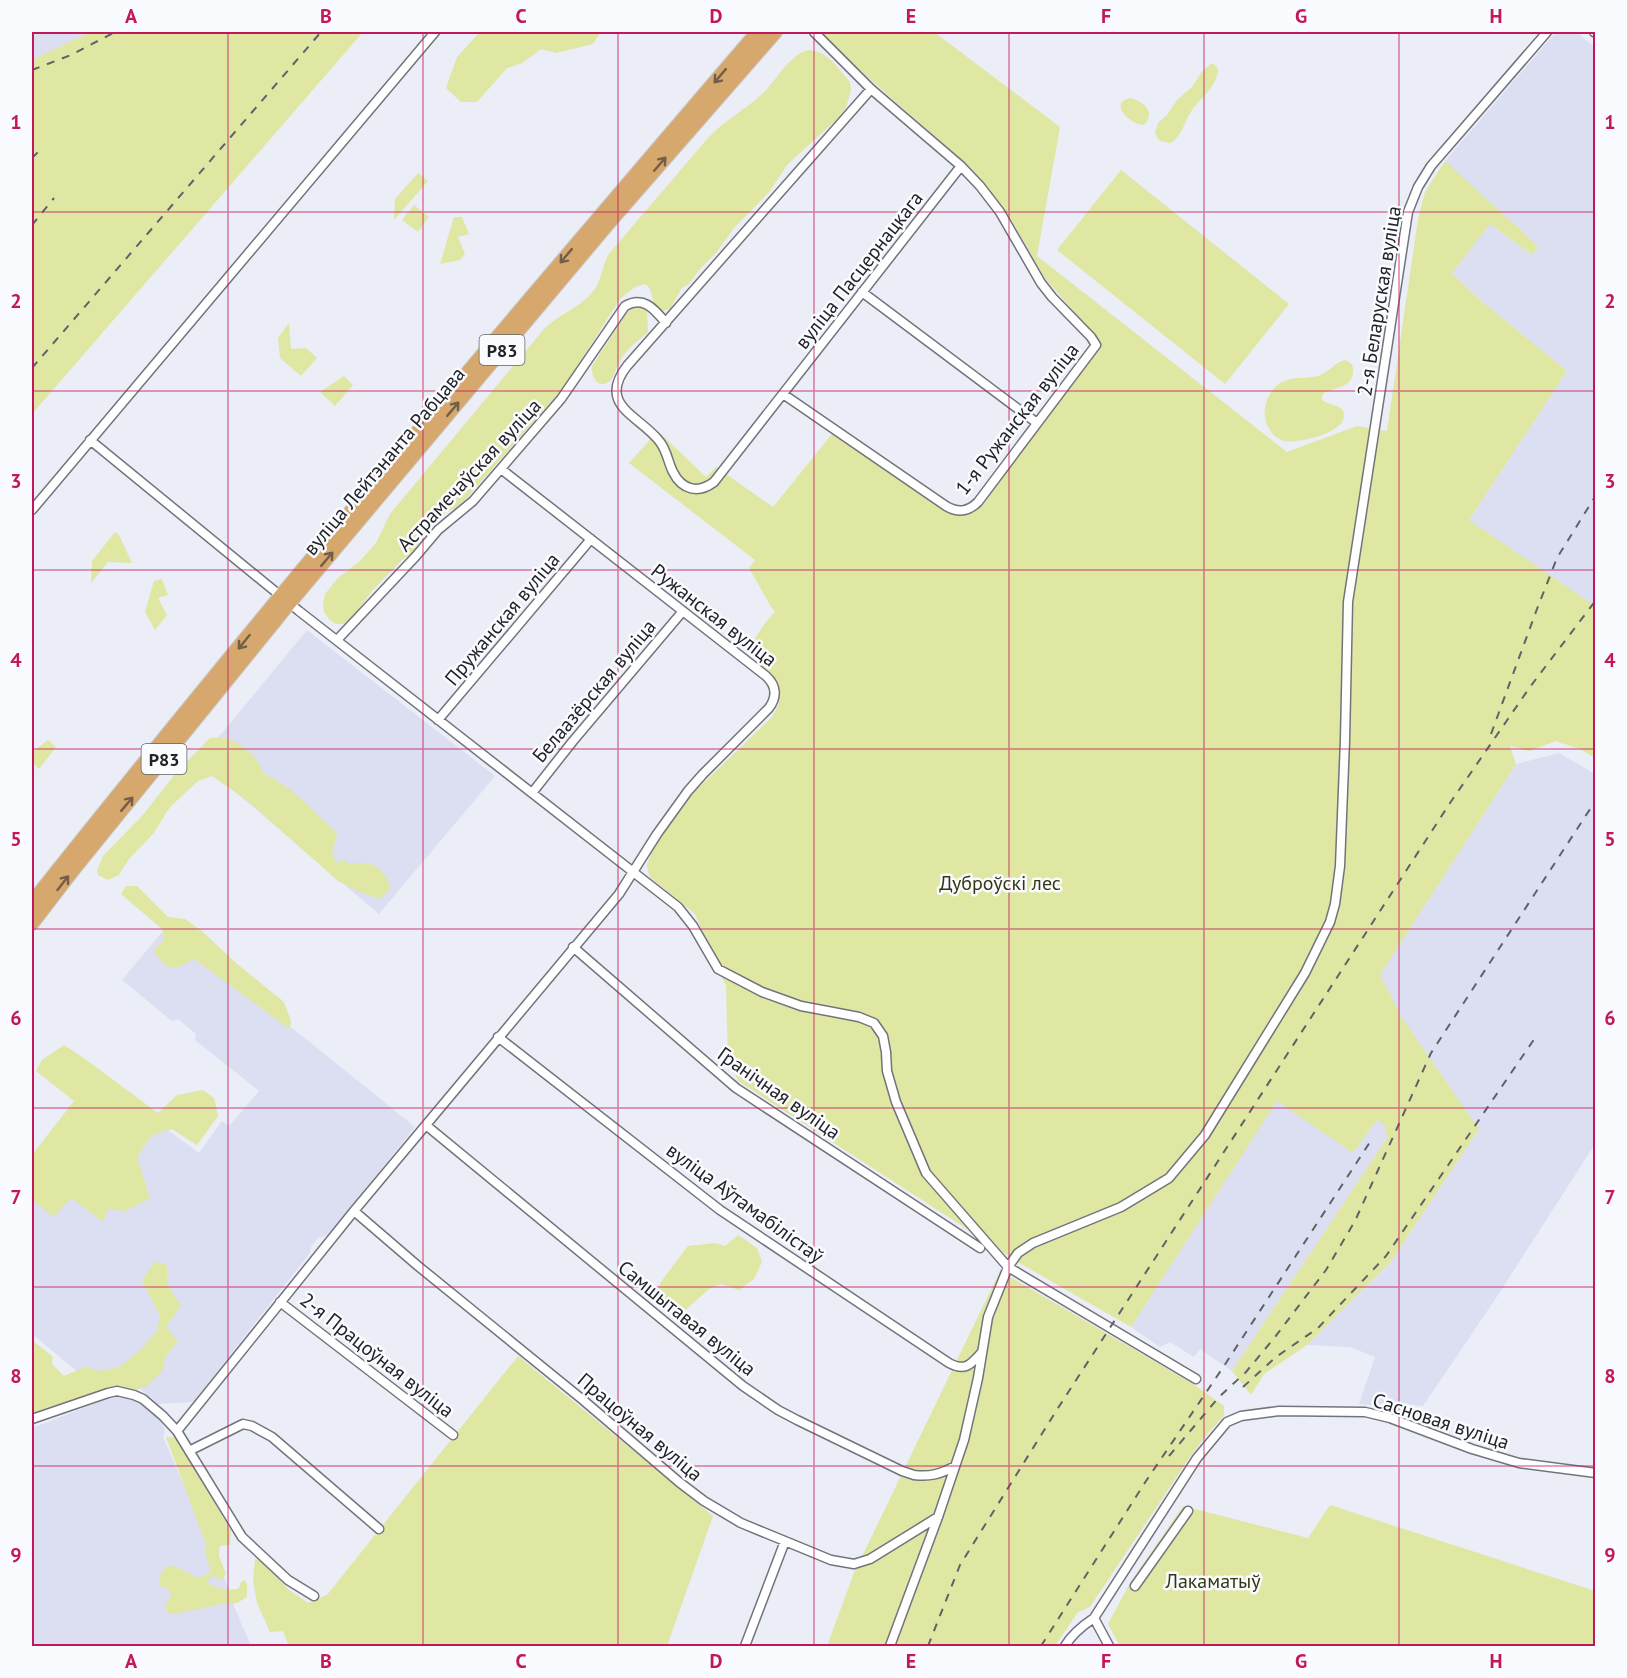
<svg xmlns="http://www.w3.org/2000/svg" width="1627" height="1678" font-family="'PT Sans',sans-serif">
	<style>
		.built { fill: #dcdff1 }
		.green { fill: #dfe7a2 }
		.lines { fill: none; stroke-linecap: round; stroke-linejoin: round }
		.minor-casing { stroke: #72747d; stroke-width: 11 }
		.trunk-casing { stroke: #cacacb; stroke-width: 16 }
		.minor { stroke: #fff; stroke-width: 8 }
		.trunk { stroke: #d6a86e; stroke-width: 14 }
		.rail { stroke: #606267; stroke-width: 2; stroke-dasharray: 8 8; stroke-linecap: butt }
		.oneway { stroke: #735f46 }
		.grid { fill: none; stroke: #c2185b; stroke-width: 1.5; stroke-opacity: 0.55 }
		.labels { text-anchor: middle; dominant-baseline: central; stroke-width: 5; stroke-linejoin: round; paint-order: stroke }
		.shield { fill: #fafbff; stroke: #636467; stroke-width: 1.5 }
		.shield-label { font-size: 18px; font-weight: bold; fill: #222326 }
		.street-label { font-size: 20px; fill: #222326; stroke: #fafbff }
		.park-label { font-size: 20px; fill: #353713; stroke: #fafbff }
		.neatline { fill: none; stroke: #c2185b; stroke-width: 2 }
		.grid-label { font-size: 20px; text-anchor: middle; font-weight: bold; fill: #c2185b }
	</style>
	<rect width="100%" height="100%" fill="#ebedf7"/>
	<path class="built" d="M32,32h58l-58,28z
		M1556,32h21l18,16 1,553 -4,4 -123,-85 98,-149 -88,-72 -28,-26 39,-49 42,31 -87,-94z
		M307,630l188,146 -116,138 -180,-153z
		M1559,753l36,21v370l-97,151 -75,111 -39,-4 -3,4 -22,-2 16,-47 -25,-10 -43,-2 83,-82 89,-134 -103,-148 140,-217z
		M162,932l134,99 119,96 -87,108 -10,3 -7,8 -1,7 -117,149 -35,2 -36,-31 -33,8 -57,-47v-178l65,-78 102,75 23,-32 7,5 30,-35 -64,-51 1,-6 -18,-15 -6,2 -50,-41z
		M1277,1100l76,53 24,-33 8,5 2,13 -155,233 -32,-22 -6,8 -24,-15 -10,5 -29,-20z
		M118,1395l12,2 12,7 18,15 5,11 -2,7 71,164v5l17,40h-219v-184l3,-2 -3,-5v-27z"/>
	<path class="green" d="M90,32h273l-331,382v-354z
		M480,32h121l-8,12 -37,9 -15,-4 -19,14 -15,5 -30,34h-16l-15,-14 11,-31z
		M820,32h114l126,95 -23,129 250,196 70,-26 30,5 31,-212 7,-27 20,-31 93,85 -6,9 -42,-31 -38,49 27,26 88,72 -98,149 123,84 3,-1v155l-15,-9 -24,-8 -27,10 -19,-5 6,18 -136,211 22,43 77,111 -89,134 -83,82 -43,29 -13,21 -19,-24 155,-233 -2,-13 -8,-5 -24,33 -76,-52 -146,226 -110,-63 -283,-183 -10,-22 -2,-73 -31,-72 -44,-36 -3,-6 -1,-7 7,-20 33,-46 84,-81c4,-6 9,-14 9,-22 1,-20 -28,-30 -27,-48 0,-13 15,-27 22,-37l-4,-4 -22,-39 6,-8 -126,-97 29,-32 48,46 10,-10 57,40 59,-73 115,78c16,6 28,2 39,-11l114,-157 -6,-9 -50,-58 -38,-66 -33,-41 -145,-128z
		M808,50l8,1 7,3 10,8 17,20 1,8 -5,18 -9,11 -50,46 -17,26 -36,37 -18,25 -17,17 -10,14 -7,4 -12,21 -7,2 -8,-5 -5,-17 -4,-5 -11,3 -15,12 -56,88 -99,113 -9,8 -25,12 -9,15 -6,15 -14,10 -30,31 -22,29 -6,4h-8l-6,-4 -6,-8 -1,-9 2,-9 13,-16 21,-16 10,-11 7,-8 14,-29 154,-185c16,-16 41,-23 52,-42 6,-11 7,-22 12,-32l100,-117c18,-19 41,-30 59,-49 13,-14 22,-33 41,-39z
		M1211,64h3l4,5c0,16 -17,29 -26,41 -8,12 -9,24 -21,33l-11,-2 -3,-4 -2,-4 3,-10 9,-8 10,-15 15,-13 11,-17z
		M1131,98c13,4 25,14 13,27 -14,0 -37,-23 -13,-27z
		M1121,170l168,134 -64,80 -168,-134z
		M418,173l10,8 -34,39 1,-21z
		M414,205l15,12 -11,15 -16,-12z
		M454,217h8l7,17 -11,3 7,17 -5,6 -20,4z
		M641,305l6,6 1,21c-10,9 -23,18 -29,31 -4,6 -5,17 -12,20 -11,5 -16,-8 -15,-17l32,-49 7,-9z
		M289,323l2,26 15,-1 11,10 -16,18 -21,-18 -2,-20z
		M1345,360c5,2 9,5 8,11 0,17 -19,16 -29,22l-3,5c5,9 24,5 23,18 0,17 -47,28 -60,25 -6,-2 -11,-6 -14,-11 -5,-7 -6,-14 -5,-22 1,-10 8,-21 17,-26 11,-6 24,-3 36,-6 11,-3 16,-14 27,-16z
		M344,376l9,9 -18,21 -15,-14z
		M115,532l4,3 13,28 -24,-1 -17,21 1,-22z
		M162,579l6,16 -10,3 9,17 -12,15 -10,-18 9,-31z
		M225,737c18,9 32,16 38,36 30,14 50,38 74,60l-5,21 5,9 7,-3 5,4c14,-3 28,-1 36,12 3,5 5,8 4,14l-9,9 -20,-7 -22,-11 -89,-79 -37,-26 -14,5 -28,26 -17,27 -24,25 -10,16 -11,5 -10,-5 -1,-5 6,-14 39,-40 34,-43 34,-35z
		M48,740l8,7 -17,22 -7,-7v-10z
		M126,886h11l31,31 17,2 18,13 33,31 48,39 7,19 -1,6h-3l-93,-68 -17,9 -12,-2 -12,-16 10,-9 1,-7 -3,-6 -40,-34z
		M64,1045c33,21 63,46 94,68l19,-18 26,-5 11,8 4,18 -21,29 -25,-16 -20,6 -15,22 13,41 -25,13 -17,-2 -5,13 -32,-24 -17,19 -22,-17v-45l42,-54 -38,-30 6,-11z
		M738,1235l19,13 5,14 -8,17 -15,11 -18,-6 -12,5 -26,23 -11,1 -15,-11 3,-19 28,-37 27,-3 10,3z
		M154,1262l13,3v18l14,23 -15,21 12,14 -13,16 -2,13 -16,16 -14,5 -15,-5 -86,31v-77l21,17 -1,7 12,12 21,-9 15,4 19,-4 22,-18 16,-18 3,-15 -18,-35z
		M1000,1271l193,113 31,22v10l-16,17 -18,24 -100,150 -12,5 -23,34h-228l27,-73z
		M518,1356l195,160 -46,130h-378l-6,-15 -13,1 -13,-29 -4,-23 2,-21 9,3 25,28 19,13 19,-8z
		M166,1437l11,1 54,93 -1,14 -10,1 -1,10 7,18 -4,6 -8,-4 -4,2 -3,4c7,7 23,10 32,6l2,-6 4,-2 2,5v12l-10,6h-10l-53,11 -6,-1 -3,-6 6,-12 -1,-4 -4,-3 -6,-2c-3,-10 2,-16 11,-21l28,13 12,-6 -6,-20v-10z
		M1330,1505l265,86v55h-475l-12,-22 22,-41 53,-77 125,32z"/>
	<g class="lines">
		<defs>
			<path id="minor" d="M1594,32l2,1
				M871,89l-244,277c-31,40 14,50 33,76 7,9 8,20 13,30 9,18 25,22 41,10l247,-316
				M862,292l175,131
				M783,394l163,112c12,7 22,6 32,-4l118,-157 -5,-8 -39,-40 -11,-14 -41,-71 -20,-26 -19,-20 -90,-77 -57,-57
				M90,440l209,171 379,296 15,19 25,43 44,23 39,14 58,11 15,6 9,13 3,16 1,19 9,31 30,71 82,94 188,112
				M32,510l403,-478
				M337,640l79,-84 22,-26 35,-29 88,-102 64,-93c19,-11 30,4 41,17
				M438,720l153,-181
				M532,793l41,-52 110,-130
				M573,947l163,141 244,160
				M498,1037l222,173 229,153c17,9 22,1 33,-11
				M427,1126l316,260 35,24 19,10 105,51 12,4c16,2 27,-1 41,-9
				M354,1211l64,55 165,134 96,82 25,19 37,22 90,37 23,4 16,-5 68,-42
				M280,1302l173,133
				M32,1419l76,-26 9,-2 17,4 9,4 20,17 14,15 65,106 46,43 26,16
				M177,1431l177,-220 265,-317 38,-60 31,-43 15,-17 66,-66c8,-11 8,-22 -3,-32l-265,-207
				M189,1451l54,-27 9,2 20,11 107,92
				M1135,1586l53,-75
				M745,1646l40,-105
				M890,1646l48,-129 26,-77 14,-62 10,-61 20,-50 10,-14 15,-10 88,-36 48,-29 36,-43 100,-162 25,-51 5,-18 5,-38 5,-126 3,-138 60,-390 10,-25 13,-21 116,-134
				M1065,1646c7,-12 17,-20 29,-28
				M1109,1646l-15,-28 103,-160 30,-36 14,-6 38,-5 86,1 25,6 82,31 47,14 77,10"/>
			<path id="trunk" d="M32,903c235,-296 480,-584 726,-871
				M32,923l43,-56 214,-264 320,-381 166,-190"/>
		</defs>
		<use href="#minor" class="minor-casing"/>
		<use href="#trunk" class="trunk-casing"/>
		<use href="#minor" class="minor"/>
		<use href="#trunk" class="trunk"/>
		<path class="rail" d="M32,70l39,-15 44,-23
			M32,158l11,-11
			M32,225l22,-27
			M32,368l289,-336
			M1491,734l46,-125 20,-51 39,-63
			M1243,1387l33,-30 42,-29 68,-72 151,-221
			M1169,1456l50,-59 27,-25 29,-35 51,-67 29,-49 76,-168 163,-250
			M928,1646l32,-81 98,-157 392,-605 80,-116 66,-87
			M1041,1646l105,-165 78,-115 148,-227"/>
	</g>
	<defs><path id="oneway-shaft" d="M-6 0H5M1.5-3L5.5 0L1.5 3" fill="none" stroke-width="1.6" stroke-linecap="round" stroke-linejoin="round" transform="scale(1.5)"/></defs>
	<g class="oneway">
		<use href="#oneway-shaft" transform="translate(720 76) rotate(130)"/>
		<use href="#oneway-shaft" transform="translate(660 164) rotate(-49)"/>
		<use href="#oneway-shaft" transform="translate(566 256) rotate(130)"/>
		<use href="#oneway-shaft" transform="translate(453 409) rotate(-50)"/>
		<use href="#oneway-shaft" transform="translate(327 559) rotate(-50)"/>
		<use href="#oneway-shaft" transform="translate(244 642) rotate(129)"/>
		<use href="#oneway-shaft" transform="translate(127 804) rotate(-50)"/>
		<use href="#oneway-shaft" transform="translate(63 883) rotate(-52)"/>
	</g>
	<path class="grid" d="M228,32v1614M423,32v1614M618,32v1614M814,32v1614M1009,32v1614M1204,32v1614M1399,32v1614M32,212h1564M32,391h1564M32,570h1564M32,749h1564M32,929h1564M32,1108h1564M32,1287h1564M32,1466h1564"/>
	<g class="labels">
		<g class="shield">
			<rect x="479.5" y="335" width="45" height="30" rx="4.5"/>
			<rect x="141.5" y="744" width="45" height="30" rx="4.5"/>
		</g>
		<g class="shield-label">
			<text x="502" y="350">Р83</text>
			<text x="164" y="759">Р83</text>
		</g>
		<g class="street-label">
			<text transform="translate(859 270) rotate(-52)">вуліца Пасцернацкага</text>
			<text transform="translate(1379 301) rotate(-81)">2-я Беларуская вуліца</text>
			<text transform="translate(1017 419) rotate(-52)">1-я Ружанская вуліца</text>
			<text transform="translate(384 461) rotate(-50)">вуліца Лейтэнанта Рабцава</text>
			<text transform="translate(469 475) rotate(-47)">Астрамечаўская вуліца</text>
			<text transform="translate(714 615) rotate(38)">Ружанская вуліца</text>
			<text transform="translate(502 619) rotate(-50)">Пружанская вуліца</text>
			<text transform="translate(594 691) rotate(-50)">Белаазёрская вуліца</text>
			<text transform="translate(779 1093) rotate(35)">Гранічная вуліца</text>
			<text transform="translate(745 1203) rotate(36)">вуліца Аўтамабілістаў</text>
			<text transform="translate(687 1318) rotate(39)">Самшытавая вуліца</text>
			<text transform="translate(377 1355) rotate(38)">2-я Працоўная вуліца</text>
			<text transform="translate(1441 1421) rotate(18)">Сасновая вуліца</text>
			<text transform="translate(640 1427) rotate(40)">Працоўная вуліца</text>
		</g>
		<g class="park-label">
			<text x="1000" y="883">Дуброўскі лес</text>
			<text x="1213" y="1581">Лакаматыў</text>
		</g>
	</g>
	<rect width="1627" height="1678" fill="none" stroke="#fafbff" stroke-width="66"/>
	<rect x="33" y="33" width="1561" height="1612" class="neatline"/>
	<g class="grid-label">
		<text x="131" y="23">A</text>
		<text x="326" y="23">B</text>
		<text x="521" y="23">C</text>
		<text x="716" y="23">D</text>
		<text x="911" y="23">E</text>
		<text x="1106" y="23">F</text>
		<text x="1301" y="23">G</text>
		<text x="1496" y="23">H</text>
		<text x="16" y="129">1</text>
		<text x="1610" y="129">1</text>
		<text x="16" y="308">2</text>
		<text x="1610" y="308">2</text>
		<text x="16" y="488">3</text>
		<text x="1610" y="488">3</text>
		<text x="16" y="667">4</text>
		<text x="1610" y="667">4</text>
		<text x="16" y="846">5</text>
		<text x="1610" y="846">5</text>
		<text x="16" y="1025">6</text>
		<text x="1610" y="1025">6</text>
		<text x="16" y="1204">7</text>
		<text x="1610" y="1204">7</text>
		<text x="16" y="1383">8</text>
		<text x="1610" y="1383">8</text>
		<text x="16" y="1562">9</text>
		<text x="1610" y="1562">9</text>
		<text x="131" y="1668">A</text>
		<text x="326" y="1668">B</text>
		<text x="521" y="1668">C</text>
		<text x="716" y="1668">D</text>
		<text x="911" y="1668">E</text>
		<text x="1106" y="1668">F</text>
		<text x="1301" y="1668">G</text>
		<text x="1496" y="1668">H</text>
	</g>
</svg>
